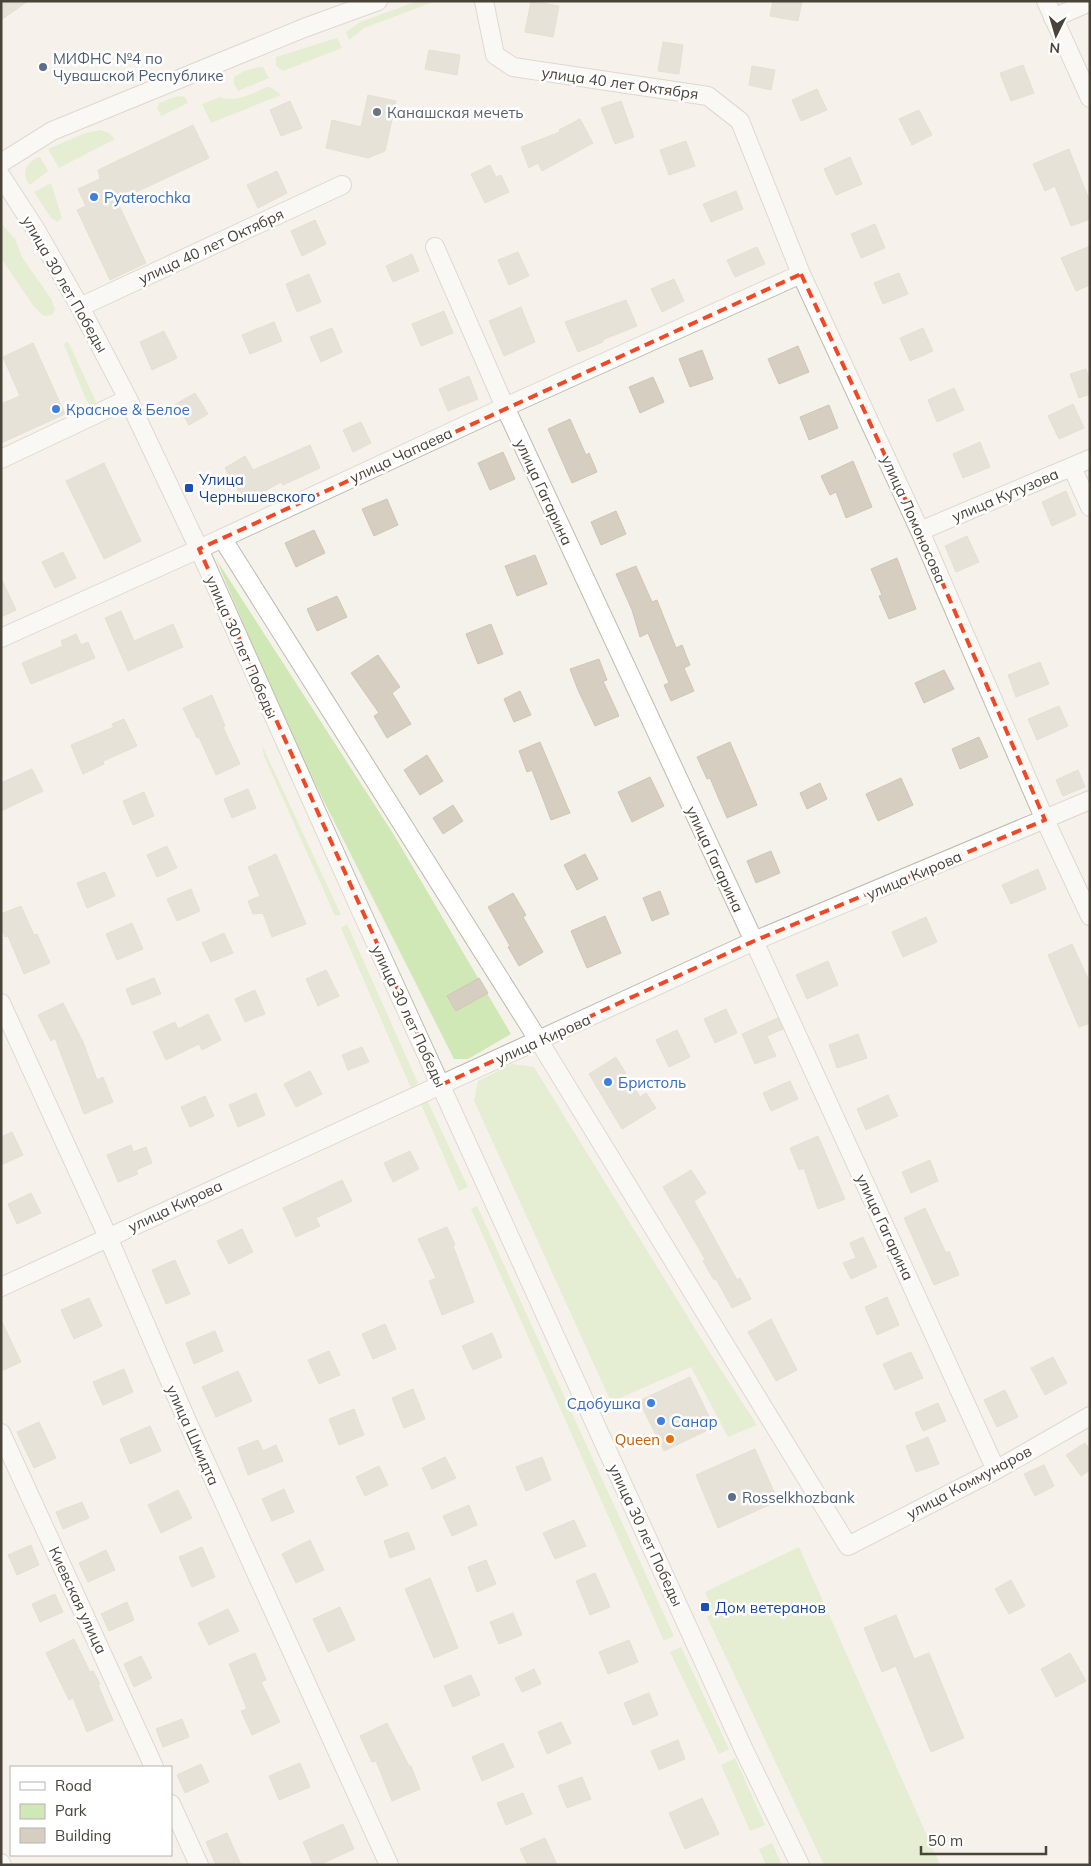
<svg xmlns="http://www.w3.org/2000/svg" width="1091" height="1866" font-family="Mulish,sans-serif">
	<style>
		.green { fill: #d0e7b6 }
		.building { fill: #d6cec1; stroke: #d1c6b4 }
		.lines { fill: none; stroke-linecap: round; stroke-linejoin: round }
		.minor-casing { stroke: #c0baad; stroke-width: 20 }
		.minor { stroke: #fff; stroke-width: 18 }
		.marked { fill: none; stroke: #f24725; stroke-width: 4; stroke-dasharray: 10 6; stroke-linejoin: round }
		.service-dot { fill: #5c6f8a; stroke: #fff; stroke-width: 2 }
		.worship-dot { fill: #6b7280; stroke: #fff; stroke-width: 2 }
		.shop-dot { fill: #3f7fe0; stroke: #fff; stroke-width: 2 }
		.transit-dot { fill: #1a4fb4; stroke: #fff; stroke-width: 2 }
		.food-dot { fill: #e8710a; stroke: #fff; stroke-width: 2 }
		.labels { text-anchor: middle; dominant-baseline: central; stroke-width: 5; stroke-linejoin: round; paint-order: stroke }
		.service-label { font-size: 15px; fill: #4e5e75; stroke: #fff; text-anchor: start }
		.street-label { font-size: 15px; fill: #494339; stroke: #fff }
		.worship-label { font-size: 15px; fill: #5b616d; stroke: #fff; text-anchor: start }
		.shop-label { font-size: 15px; fill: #366cbe; stroke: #fff; text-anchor: start }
		.transit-label { font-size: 15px; fill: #164399; stroke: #fff; text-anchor: start }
		.food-label { font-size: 15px; fill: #c56008; stroke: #fff; text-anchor: end }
	</style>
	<rect width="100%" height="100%" fill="#f5f2eb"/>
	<path class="green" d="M418,1h18l-72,27 -15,12 -3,-8 14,-10z
		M337,38l5,10 -59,23 -7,-5v-9z
		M258,67h5l6,11 -31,13 -4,-7v-7l10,-6z
		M267,87h3l11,8 -70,28 -9,-19 18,-7c15,6 33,-4 47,-10z
		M178,96l7,1 3,6 -27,13 -4,-8 2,-5z
		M101,130l8,3 6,6 -56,29 -11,-19 37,-16z
		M40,157l8,14 -18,14c-10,-11 -3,-25 10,-28z
		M51,183l11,35 -4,4 -7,-4 -17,-26z
		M1,223l14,16 7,18 30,43 3,10 -3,5 -8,1 -10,-9 -33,-49z
		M66,342l3,1 27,59 -2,5 -5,-2c-10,-19 -16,-40 -25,-60z
		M216,559l178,276 117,199 -43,25h-14l-165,-327z
		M262,745l79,170 -6,1 -71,-160z
		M347,924l71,159 -7,5 -70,-160z
		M512,1064l22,3 178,289 45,69 -29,12 -37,-70 -80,35 -137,-301 4,-20z
		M427,1100l41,87 -9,4 -39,-89z
		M477,1206l197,430 -10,5 -193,-432z
		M799,1547l141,318h-116l-117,-248 7,-4 -9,-21z
		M681,1647l48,102 -10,5 -49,-102z
		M735,1758l30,67 -15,6 -29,-66z
		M772,1843l10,22h-16l-7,-16z"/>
	<path class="building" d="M1,1h27l-27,19z
		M531,1l28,5 -6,31 -28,-5z
		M773,1h29l-4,20 -28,-5z
		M663,42l20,3 -4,29 -21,-3z
		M429,50l31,5 -3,20 -32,-6z
		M1023,65l11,28 -23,8 -11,-28z
		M752,66l23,4 -4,20 -22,-5z
		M817,89l10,21 -26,11 -9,-21z
		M368,95l28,6 -11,50 -17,7 -42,-10 6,-28 29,7z
		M290,101l12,27 -21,8 -11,-26z
		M621,101l13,36 -19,7 -14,-36z
		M919,110l13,25 -20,10 -13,-26z
		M580,119l13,24 -51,28 -4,-8 -9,5 -8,-21 39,-15 -1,-2z
		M193,125l16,33 -92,43 29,62 -36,17 -33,-70 9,-4 -8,-17 22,-10 -2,-9z
		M686,141l9,25 -26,9 -9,-25z
		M1069,149l21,53v17l-19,7 -16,-40 -10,5 -12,-27z
		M850,157l12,27 -26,11 -12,-26z
		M490,165l6,12 5,-2 8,17 -24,11 -14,-29z
		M277,171l10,22 -29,15 -11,-23z
		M736,191l7,18 -32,13 -8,-18z
		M315,220l11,24 -24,12 -11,-25z
		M875,224l10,24 -24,10 -10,-24z
		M1090,246v39l-14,6 -15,-33z
		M757,247l8,17 -30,13 -8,-17z
		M518,252l11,24 -20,9 -11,-25z
		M412,254l7,17 -26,11 -7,-16z
		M899,273l9,21 -25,10 -9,-21z
		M309,274l12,28 -24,10 -11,-28z
		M674,279l10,22 -22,11 -11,-23z
		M626,300l11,26 -35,14 1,2 -25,10 -13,-30z
		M521,307l14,35 -31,14 -15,-35z
		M444,311l9,22 -32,13 -9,-22z
		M274,322l8,19 -32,13 -8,-19z
		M332,328l10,24 -21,10 -11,-25z
		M923,328l10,23 -23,10 -10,-23z
		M164,331l13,27 -25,12 -12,-28z
		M33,343l32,71 -64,29v-39l19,-8 -17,-39z
		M798,346l11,26 -30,12 -11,-25z
		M702,350l11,29 -23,8 -11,-28z
		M1086,369l4,12v13l-11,4 -9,-24z
		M469,376l9,23 -30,12 -9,-22z
		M653,377l11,25 -24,11 -11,-26z
		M954,388l10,22 -27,12 -9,-22z
		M195,393l13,21 -19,11 -13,-21z
		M1073,404l11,24 -25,11 -11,-23z
		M829,405l9,23 -29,12 -9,-23z
		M570,419l16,36 3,-2 8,19 -25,11 -24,-54z
		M361,422l10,21 -18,9 -10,-22z
		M980,442l10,25 -27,11 -10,-24z
		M310,445l10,23 -37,17 -2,-3 -36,20 -20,-34 20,-12 8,14z
		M503,452l12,27 -25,11 -12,-27z
		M853,461l19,46 -26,11 -10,-26 -6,3 -9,-19z
		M104,463l37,78 -37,18 -38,-78z
		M1066,491l10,24 -24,11 -10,-24z
		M387,499l11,26 -24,11 -12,-27z
		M616,511l10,23 -25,11 -10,-23z
		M314,530l11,23 -29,14 -11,-24z
		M967,536l12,26 -23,10 -11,-26z
		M63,552l13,26 -21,10 -13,-26z
		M535,555l12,29 -30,12 -12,-30z
		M897,558l19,51 -27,10 -10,-23 3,-1 -11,-26z
		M636,566l16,36 5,-2 19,48 6,-3 8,20 -6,3 10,23 -23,10 -7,-16 5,-2 -21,-50 -8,4 -8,-27 -16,-36z
		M1,578l15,32 -15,7z
		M337,596l10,21 -30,14 -10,-22z
		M121,611l13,30 39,-17 10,23 -55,24 -23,-53z
		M491,624l12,30 -25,10 -12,-30z
		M76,634l5,11 7,-3 7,16 -64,26 -9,-21 41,-17 -2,-5z
		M378,655l22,32 -8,6 19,31 -24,14 -13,-22 5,-3 -28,-40z
		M599,659l8,21 -4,1 16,35 -24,10 -17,-36 -8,-21z
		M1040,662l9,22 -33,13 -8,-22z
		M944,670l10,19 -30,14 -9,-20z
		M520,691l11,24 -17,7 -10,-23z
		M212,695l13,31 -2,1 17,37 -24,11 -17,-38 -2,1 -14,-30z
		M1059,706l9,20 -31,14 -9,-21z
		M124,719l13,27 -34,15 1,3 -21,10 -12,-29 43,-18 -2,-3z
		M979,737l9,20 -28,12 -8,-20z
		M540,742l30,71 -19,7 -19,-50 -5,2 -8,-21z
		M730,742l27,63 -30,13 -17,-40 -3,1 -10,-22z
		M427,755l16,26 -23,14 -16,-25z
		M32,769l11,22 -42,20v-28z
		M1078,770l7,17 -22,9 -7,-16z
		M650,777l14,29 -32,16 -14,-30z
		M901,778l12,27 -35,16 -12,-27z
		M820,783l7,16 -20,10 -7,-16z
		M248,789l8,19 -24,10 -8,-19z
		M144,792l10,24 -21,9 -10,-24z
		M453,805l10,16 -20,13 -10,-16z
		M167,846l10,22 -20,9 -10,-22z
		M771,851l9,22 -24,10 -9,-22z
		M276,854l30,70 -34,13 -9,-24 -10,1 -5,-13 12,-5 -12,-29z
		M585,854l13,25 -21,11 -13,-25z
		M1038,869l8,20 -35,15 -9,-19z
		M105,872l10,24 -28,12 -10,-25z
		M191,889l9,22 -23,10 -10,-22z
		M660,891l9,23 -17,7 -9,-23z
		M513,893l13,22 -3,2 20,35 -24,14 -11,-19 2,-1 -22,-39z
		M21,906l13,29 3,-1 13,29 -26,11 -16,-38 -3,1 -4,-10v-13z
		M605,916l16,37 -34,15 -16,-37z
		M926,917l11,25 -34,15 -11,-25z
		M132,923l11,26 -26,11 -11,-26z
		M224,933l9,20 -22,9 -9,-19z
		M1072,944l18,39v40l-11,4 -31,-72z
		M828,961l10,24 -31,14 -11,-24z
		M326,970l13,26 -21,10 -12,-27z
		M154,978l7,16 -29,11 -6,-16z
		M479,978l9,15 -32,18 -9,-15z
		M255,990l10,24 -20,8 -10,-23z
		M63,1003l20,39 14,38 6,-3 10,25 -29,12 -29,-76 -4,3 -13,-26z
		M726,1009l11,24 -22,10 -11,-24z
		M208,1014l13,26 -19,10 -3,-6 -33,16 -13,-28 22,-10 3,7z
		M778,1018l5,11 -16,7 9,20 -21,8 -13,-30z
		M677,1030l13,27 -21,10 -13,-27z
		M858,1034l9,24 -30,10 -8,-23z
		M362,1047l7,15 -21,8 -6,-15z
		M616,1057l24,40 6,-4 10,15 -34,21 -33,-55z
		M310,1071l12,23 -26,13 -12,-23z
		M790,1081l8,18 -27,12 -8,-18z
		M256,1093l9,22 -27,12 -9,-22z
		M888,1095l10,21 -32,14 -9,-21z
		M205,1096l9,20 -24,11 -9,-20z
		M12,1132l11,23 -22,10v-28z
		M818,1136l27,63 -27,10 -14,-41 -5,2 -9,-22z
		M131,1145l2,7 13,-5 6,16 -16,7 2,4 -20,8 -11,-27z
		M410,1151l9,18 -26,13 -9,-19z
		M930,1160l8,21 -27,12 -9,-21z
		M691,1170l15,23 -12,8 43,79 3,-2 11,21 -19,9 -16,-29 -2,1 -11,-19 2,-2 -42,-72z
		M342,1180l10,21 -36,17 4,8 -24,11 -13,-29z
		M31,1193l10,20 -24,11 -9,-20z
		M925,1208l21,45 3,-2 10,24 -25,10 -30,-67z
		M447,1227l8,18 -2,1 21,56 -32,13 -13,-34 7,-3 -18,-39z
		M242,1229l11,23 -24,12 -12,-23z
		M863,1237l14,30 -26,12 -8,-16 13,-5 -6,-15z
		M175,1260l15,34 -24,10 -14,-34z
		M887,1297l12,28 -22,10 -12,-28z
		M89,1298l13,28 -28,13 -13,-29z
		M771,1319l26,51 -21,11 -28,-49z
		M1,1320l20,42 -20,9z
		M385,1324l11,25 -23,10 -11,-25z
		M215,1331l8,20 -29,13 -8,-21z
		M492,1333l10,24 -29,13 -11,-24z
		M329,1351l11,24 -21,9 -11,-24z
		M911,1352l12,26 -28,12 -12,-26z
		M1053,1357l14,26 -22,12 -14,-27z
		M124,1369l9,23 -30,13 -10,-23z
		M238,1371l14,30 -36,16 -14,-30z
		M690,1377l24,50 -50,24 -25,-50z
		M413,1389l12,30 -21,9 -12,-30z
		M1005,1390l13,27 -21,10 -13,-27z
		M938,1403l8,18 -23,10 -8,-18z
		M354,1409l10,26 -25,10 -10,-26z
		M39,1422l17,36 -22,10 -17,-36z
		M150,1426l11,25 -31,13 -10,-25z
		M928,1437l11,27 -23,8 -10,-26z
		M258,1440l5,11 13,-6 7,16 -35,14 -10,-27z
		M1085,1443l5,7v20l-9,6 -15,-21z
		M755,1449l23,52 -60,27 -22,-53z
		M445,1457l11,21 -24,11 -10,-21z
		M542,1457l9,23 -25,11 -10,-24z
		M1044,1465l10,21 -19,10 -11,-22z
		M379,1466l9,19 -23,11 -9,-19z
		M284,1489l10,23 -22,9 -10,-22z
		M178,1490l14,28 -31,15 -13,-28z
		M82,1502l7,16 -26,11 -7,-17z
		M469,1505l8,20 -25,11 -9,-20z
		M574,1520l12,26 -31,13 -12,-26z
		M408,1532l7,17 -25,9 -6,-17z
		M310,1540l14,30 -28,13 -14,-29z
		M31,1545l8,20 -22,10 -9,-20z
		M202,1547l13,30 -23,10 -13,-30z
		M106,1550l9,20 -27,12 -9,-19z
		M486,1560l10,24 -19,8 -9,-25z
		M595,1573l15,34 -20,8 -14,-34z
		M430,1578l28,70 -24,10 -29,-69z
		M1011,1580l14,26 -16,8 -14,-25z
		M55,1594l8,18 -23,10 -8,-18z
		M127,1602l7,18 -25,11 -8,-17z
		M340,1607l15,33 -27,12 -15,-33z
		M228,1609l11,22 -30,14 -11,-22z
		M513,1613l9,22 -23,9 -9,-22z
		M896,1615l18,44 15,-6 35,85 -33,14 -35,-86 -14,6 -18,-44z
		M74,1639l16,33 3,-1 7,13 -2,1 15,35 -26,12 -14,-34 -4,2 -23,-47z
		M629,1640l9,22 -30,12 -9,-22z
		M255,1653l11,27 -5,2 19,40 -28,13 -11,-24 6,-2 -18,-45z
		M1070,1653l16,28 -30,16 -15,-28z
		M141,1656l11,22 -18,9 -10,-23z
		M534,1669l7,15 -19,8 -7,-14z
		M471,1675l9,20 -27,12 -9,-21z
		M649,1693l9,22 -25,10 -9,-22z
		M182,1719l7,18 -26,10 -7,-18z
		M561,1722l10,21 -24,11 -9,-22z
		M387,1723l22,43h2l9,23 -28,12 -16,-40 -4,1 -12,-26z
		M678,1740l7,19 -26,11 -8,-19z
		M503,1743l11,24 -32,14 -10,-24z
		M300,1763l10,24 -31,13 -10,-24z
		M201,1764l8,18 -24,11 -8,-18z
		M582,1777l9,22 -24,9 -9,-22z
		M523,1793l9,21 -26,11 -9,-22z
		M702,1798l17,36 -34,15 -16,-36z
		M343,1824l11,25 -35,16h-6l-10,-23z
		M227,1833l14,32h-25l-10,-23z
		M545,1838l12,27h-29l-8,-16z"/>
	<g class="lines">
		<defs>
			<path id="minor" d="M484,1l11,54 18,12 195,29 32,25 61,153 119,257 125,289 45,96
				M1046,1l44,97
				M1053,18l37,-16
				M1,163l51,-32 252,-103 74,-27
				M1,176l35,54 44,77 48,92 71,150 162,362 383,839 56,115
				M435,247l70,160 249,534 242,529
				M80,307l262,-122
				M1,459l127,-60
				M1072,467l18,40
				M920,531l170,-72
				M222,538l317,503 309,505 148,-76 94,-54
				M1,638l198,-89 306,-142 296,-133
				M1,1003l107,234 79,184 202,444
				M1,1287l753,-346 336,-141
				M1,1433l153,334
				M171,1804l28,61
				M1,1863l1,2"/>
		</defs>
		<use href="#minor" class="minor-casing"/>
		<use href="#minor" class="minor"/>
	</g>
	<path d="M0 0H1091V1866H0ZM801,274l119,257 125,289 -291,121 -313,144 -242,-536z" fill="#f5f2eb" fill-opacity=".55" fill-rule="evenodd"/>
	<path class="marked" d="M801,274l119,257 125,289 -291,121 -313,144 -242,-536z"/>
	<g class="service-dot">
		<circle cx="43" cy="67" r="5"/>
		<circle cx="732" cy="1497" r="5"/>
	</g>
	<circle class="worship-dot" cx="377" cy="112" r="5"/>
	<g class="shop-dot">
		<circle cx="94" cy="197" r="5"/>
		<circle cx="56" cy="409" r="5"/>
		<circle cx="608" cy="1082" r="5"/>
		<circle cx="651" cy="1403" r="5"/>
		<circle cx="661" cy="1421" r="5"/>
	</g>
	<g class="transit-dot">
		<rect x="184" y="483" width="10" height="10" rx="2.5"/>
		<rect x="700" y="1602" width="10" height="10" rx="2.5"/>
	</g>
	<circle class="food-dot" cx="670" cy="1439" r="5"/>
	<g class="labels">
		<g class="service-label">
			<text x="53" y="58">МИФНС №4 по<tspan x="53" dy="17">Чувашской Республике</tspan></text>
			<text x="742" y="1497">Rosselkhozbank</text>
		</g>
		<g class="street-label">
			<text transform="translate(620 83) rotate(8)">улица 40 лет Октября</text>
			<text transform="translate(211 246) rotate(-25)">улица 40 лет Октября</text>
			<text transform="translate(65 284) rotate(60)">улица 30 лет Победы</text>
			<text transform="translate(401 455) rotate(-25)">улица Чапаева</text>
			<text transform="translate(544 492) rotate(65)">улица Гагарина</text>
			<text transform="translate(1005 495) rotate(-23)">улица Кутузова</text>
			<text transform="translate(914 519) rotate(66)">улица Ломоносова</text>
			<text transform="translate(242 647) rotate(66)">улица 30 лет Победы</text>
			<text transform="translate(715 859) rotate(65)">улица Гагарина</text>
			<text transform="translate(914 875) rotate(-23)">улица Кирова</text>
			<text transform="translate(409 1016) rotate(65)">улица 30 лет Победы</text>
			<text transform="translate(543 1039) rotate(-24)">улица Кирова</text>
			<text transform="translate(175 1206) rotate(-25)">улица Кирова</text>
			<text transform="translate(885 1227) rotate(65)">улица Гагарина</text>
			<text transform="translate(193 1435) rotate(66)">улица Шмидта</text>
			<text transform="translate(969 1482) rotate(-28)">улица Коммунаров</text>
			<text transform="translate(646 1535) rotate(65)">улица 30 лет Победы</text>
			<text transform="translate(78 1600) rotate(65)">Киевская улица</text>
		</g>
		<g class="worship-label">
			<text x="387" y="112">Канашская мечеть</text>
		</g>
		<g class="shop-label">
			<text x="104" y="197">Pyaterochka</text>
			<text x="66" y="409">Красное &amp; Белое</text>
			<text x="618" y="1082">Бристоль</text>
			<text x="641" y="1403" text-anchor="end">Сдобушка</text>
			<text x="671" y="1421">Санар</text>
		</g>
		<g class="transit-label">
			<text x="199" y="479">Улица<tspan x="199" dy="17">Чернышевского</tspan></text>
			<text x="715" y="1607">Дом ветеранов</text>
		</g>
		<g class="food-label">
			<text x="660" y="1439">Queen</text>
		</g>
	</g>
	<rect width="1091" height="1866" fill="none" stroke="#494339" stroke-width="5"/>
	<rect x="10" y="1766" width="162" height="90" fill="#ffffff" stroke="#b6b4b0"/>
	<rect x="20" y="1782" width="25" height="8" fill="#ffffff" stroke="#b6b4b0"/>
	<text x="55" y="1791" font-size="15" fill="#494339">Road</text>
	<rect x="20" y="1804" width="25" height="15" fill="#d0e7b6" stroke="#b6b4b0"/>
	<text x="55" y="1816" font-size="15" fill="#494339">Park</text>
	<rect x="20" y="1828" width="25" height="15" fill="#d6cec1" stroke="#b6b4b0"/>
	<text x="55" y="1841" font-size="15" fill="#494339">Building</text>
	<g transform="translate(1056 35) rotate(185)" stroke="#ffffff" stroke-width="4" paint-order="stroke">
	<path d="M0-4L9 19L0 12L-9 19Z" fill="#494339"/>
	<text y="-8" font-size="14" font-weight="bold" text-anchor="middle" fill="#494339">N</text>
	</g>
	<path d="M921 1846v8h125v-8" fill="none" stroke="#494339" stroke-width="2.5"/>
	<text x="928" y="1846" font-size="15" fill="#494339" stroke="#ffffff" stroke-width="4" paint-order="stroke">50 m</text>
</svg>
